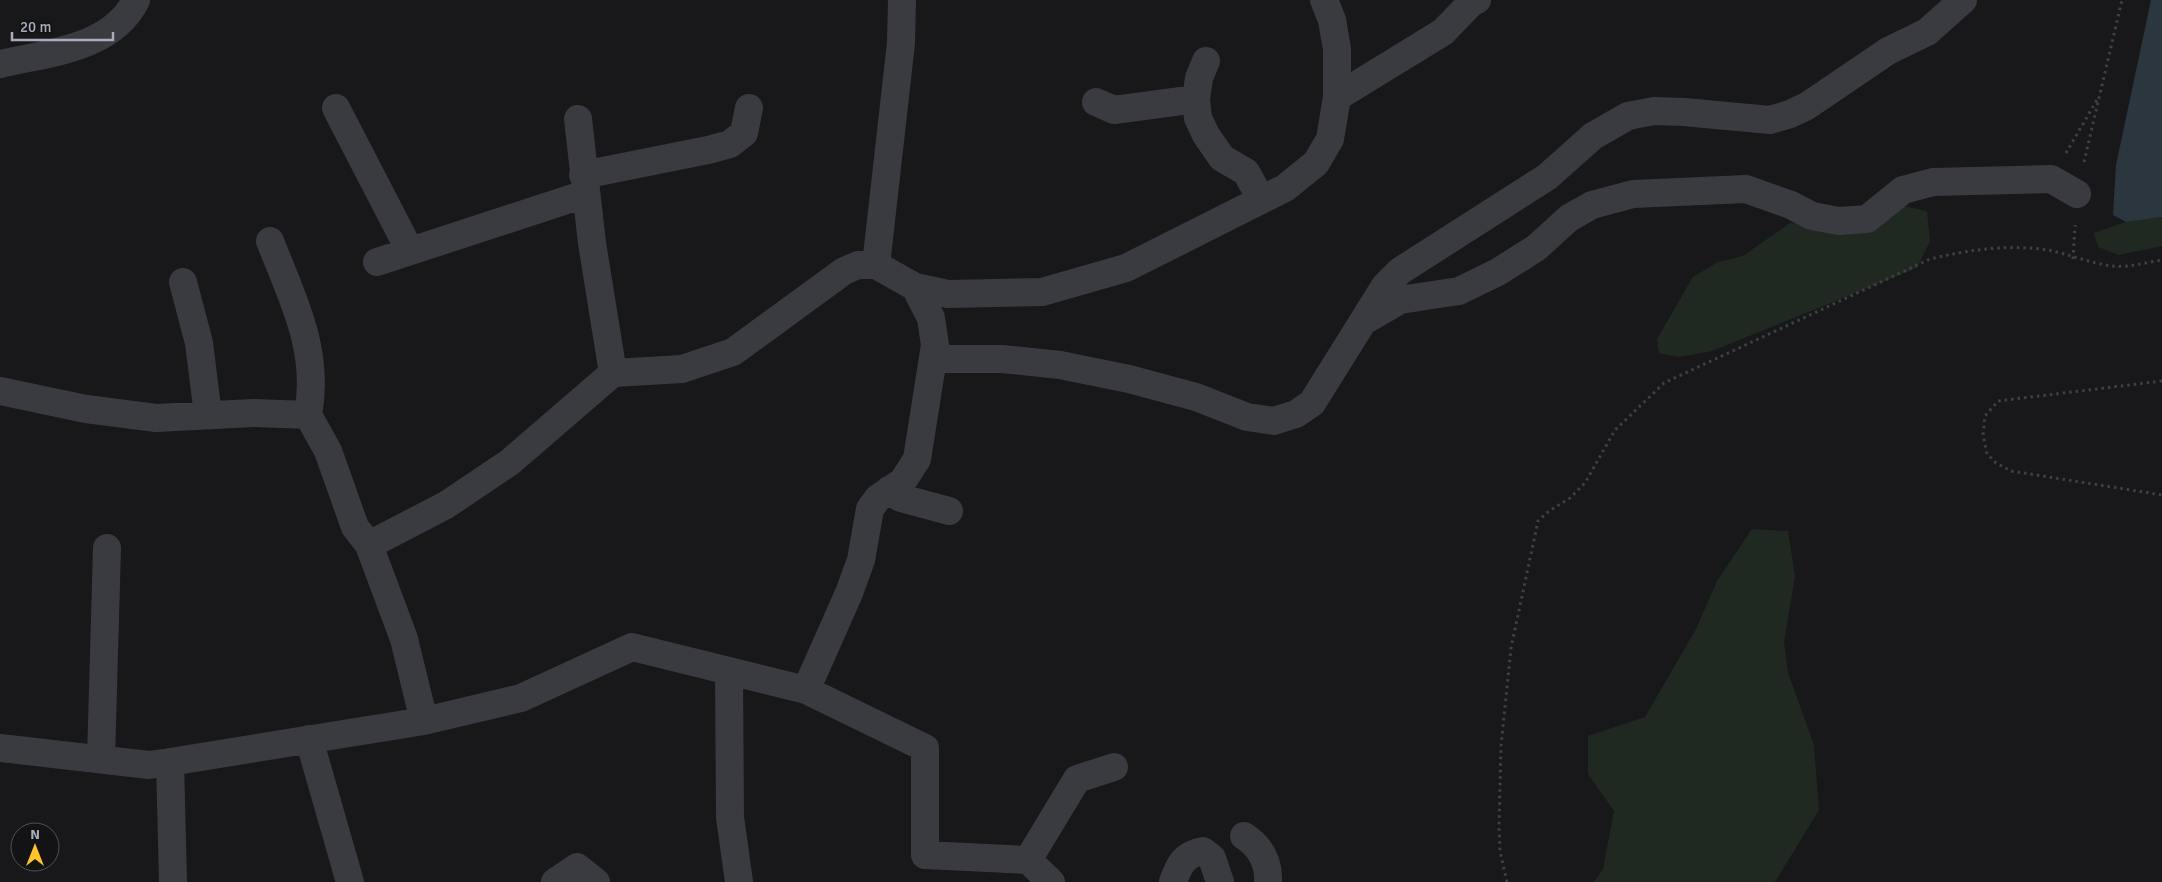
<svg xmlns="http://www.w3.org/2000/svg" width="2162" height="882" font-family="Signika,sans-serif">
	<style>
		.green { fill: #1f2921 }
		.water { fill: #2c363f }
		.lines { fill: none; stroke-linecap: round; stroke-linejoin: round }
		.path { stroke: #3e4046; stroke-width: 3; stroke-dasharray: 2.5 4; stroke-linecap: butt }
		.street { stroke: #3a3b41; stroke-width: 28 }
	</style>
	<rect width="100%" height="100%" fill="#18181a"/>
	<path class="green" d="M1903,206l24,5 3,30 -13,27 -205,83 -33,6 -20,-4 -2,-14 36,-62 25,-15 25,-6 47,-33 37,2z
		M2162,217v29l-43,9 -21,-8 -4,-14 32,-11z
		M1752,529l36,2 7,45 -11,66 4,31 26,72 5,65 -44,72h-181l9,-13 11,-58 -26,-37v-38l57,-19 51,-88 21,-48z"/>
	<path class="water" d="M2151,0h11v217l-36,5 -13,-7 3,-50z"/>
	<g class="lines">
		<path class="path" d="M2066,153l32,-55
			M2084,162l38,-162
			M2073,259l2,-34
			M2162,381l-164,20 -13,15 -2,19 4,19 9,9 15,8 151,24
			M1507,882l-7,-31 -1,-25 2,-80 10,-98 27,-127 11,-10 21,-13 15,-15 30,-53 49,-47 266,-124c38,-9 72,-14 111,-10 24,3 47,14 71,17 16,2 35,-4 50,-6"/>
		<path class="street" d="M902,0l-1,43 -25,222 39,22 33,7 94,-2 84,-24 159,-80 31,-25 14,-24 7,-42v-48l-5,-29 -8,-20
			M1206,61l-7,17 -3,21 2,19 8,17 16,23 24,14 15,27
			M0,64c47,-11 112,-15 136,-64
			M1337,97l106,-65 28,-29 6,-3
			M1096,102l18,8 82,-11
			M336,108l74,143
			M578,119l14,124 21,130
			M583,175l125,-25 22,-6 14,-11 5,-25
			M270,241c23,59 50,109 38,174
			M377,262l208,-68
			M183,282l16,61 9,72
			M1367,319l33,-19 59,-9 39,-19 38,-24 33,-30 23,-13 41,-11 113,-5 45,16 21,11 27,5 28,-2 36,-29 30,-8 118,-3 26,15
			M934,359h68l58,6 69,14 67,18 51,20 27,4 22,-7 16,-11 73,-117 15,-15 147,-94 46,-41 35,-20 26,-5 30,1 86,8 20,-6 17,-8 81,-55 39,-19 36,-32
			M0,391l86,18 70,9 97,-5 55,2 20,36 27,76 14,18 35,94 20,82
			M889,490l12,8 48,13
			M369,545l77,-40 64,-43 103,-89 69,-4 51,-17 111,-81 14,-6h18
			M729,672l1,145 9,65
			M806,690l43,-97 12,-33 9,-51 8,-11 25,-17 14,-22 18,-114 -4,-27 -16,-31
			M309,739l41,143
			M0,748l149,17 21,-3 254,-41 97,-23 111,-51 174,43 119,58v107l103,5 23,22
			M101,759l6,-211
			M170,762l3,120
			M1244,836c17,11 25,26 24,46
			M1028,860l49,-81 37,-12
			M555,882l22,-15 19,15
			M1173,882c6,-17 11,-28 30,-31l9,7 8,24"/>
	</g>
	<g transform="translate(35 847)"><circle r="24" fill="#131315" stroke="#4f5157"/>
	<path d="M0-4L9 19L0 12L-9 19Z" fill="#ffc42b"/>
	<text y="-8" font-size="14" font-weight="bold" text-anchor="middle" fill="#a9adbb">N</text>
	</g>
	<path d="M12 32v8h101v-8" fill="none" stroke="#a9adbb" stroke-width="2.5"/>
	<text x="20" y="32" font-size="15" fill="#a9adbb" stroke="#131315" stroke-width="4" paint-order="stroke">20 m</text>
</svg>
